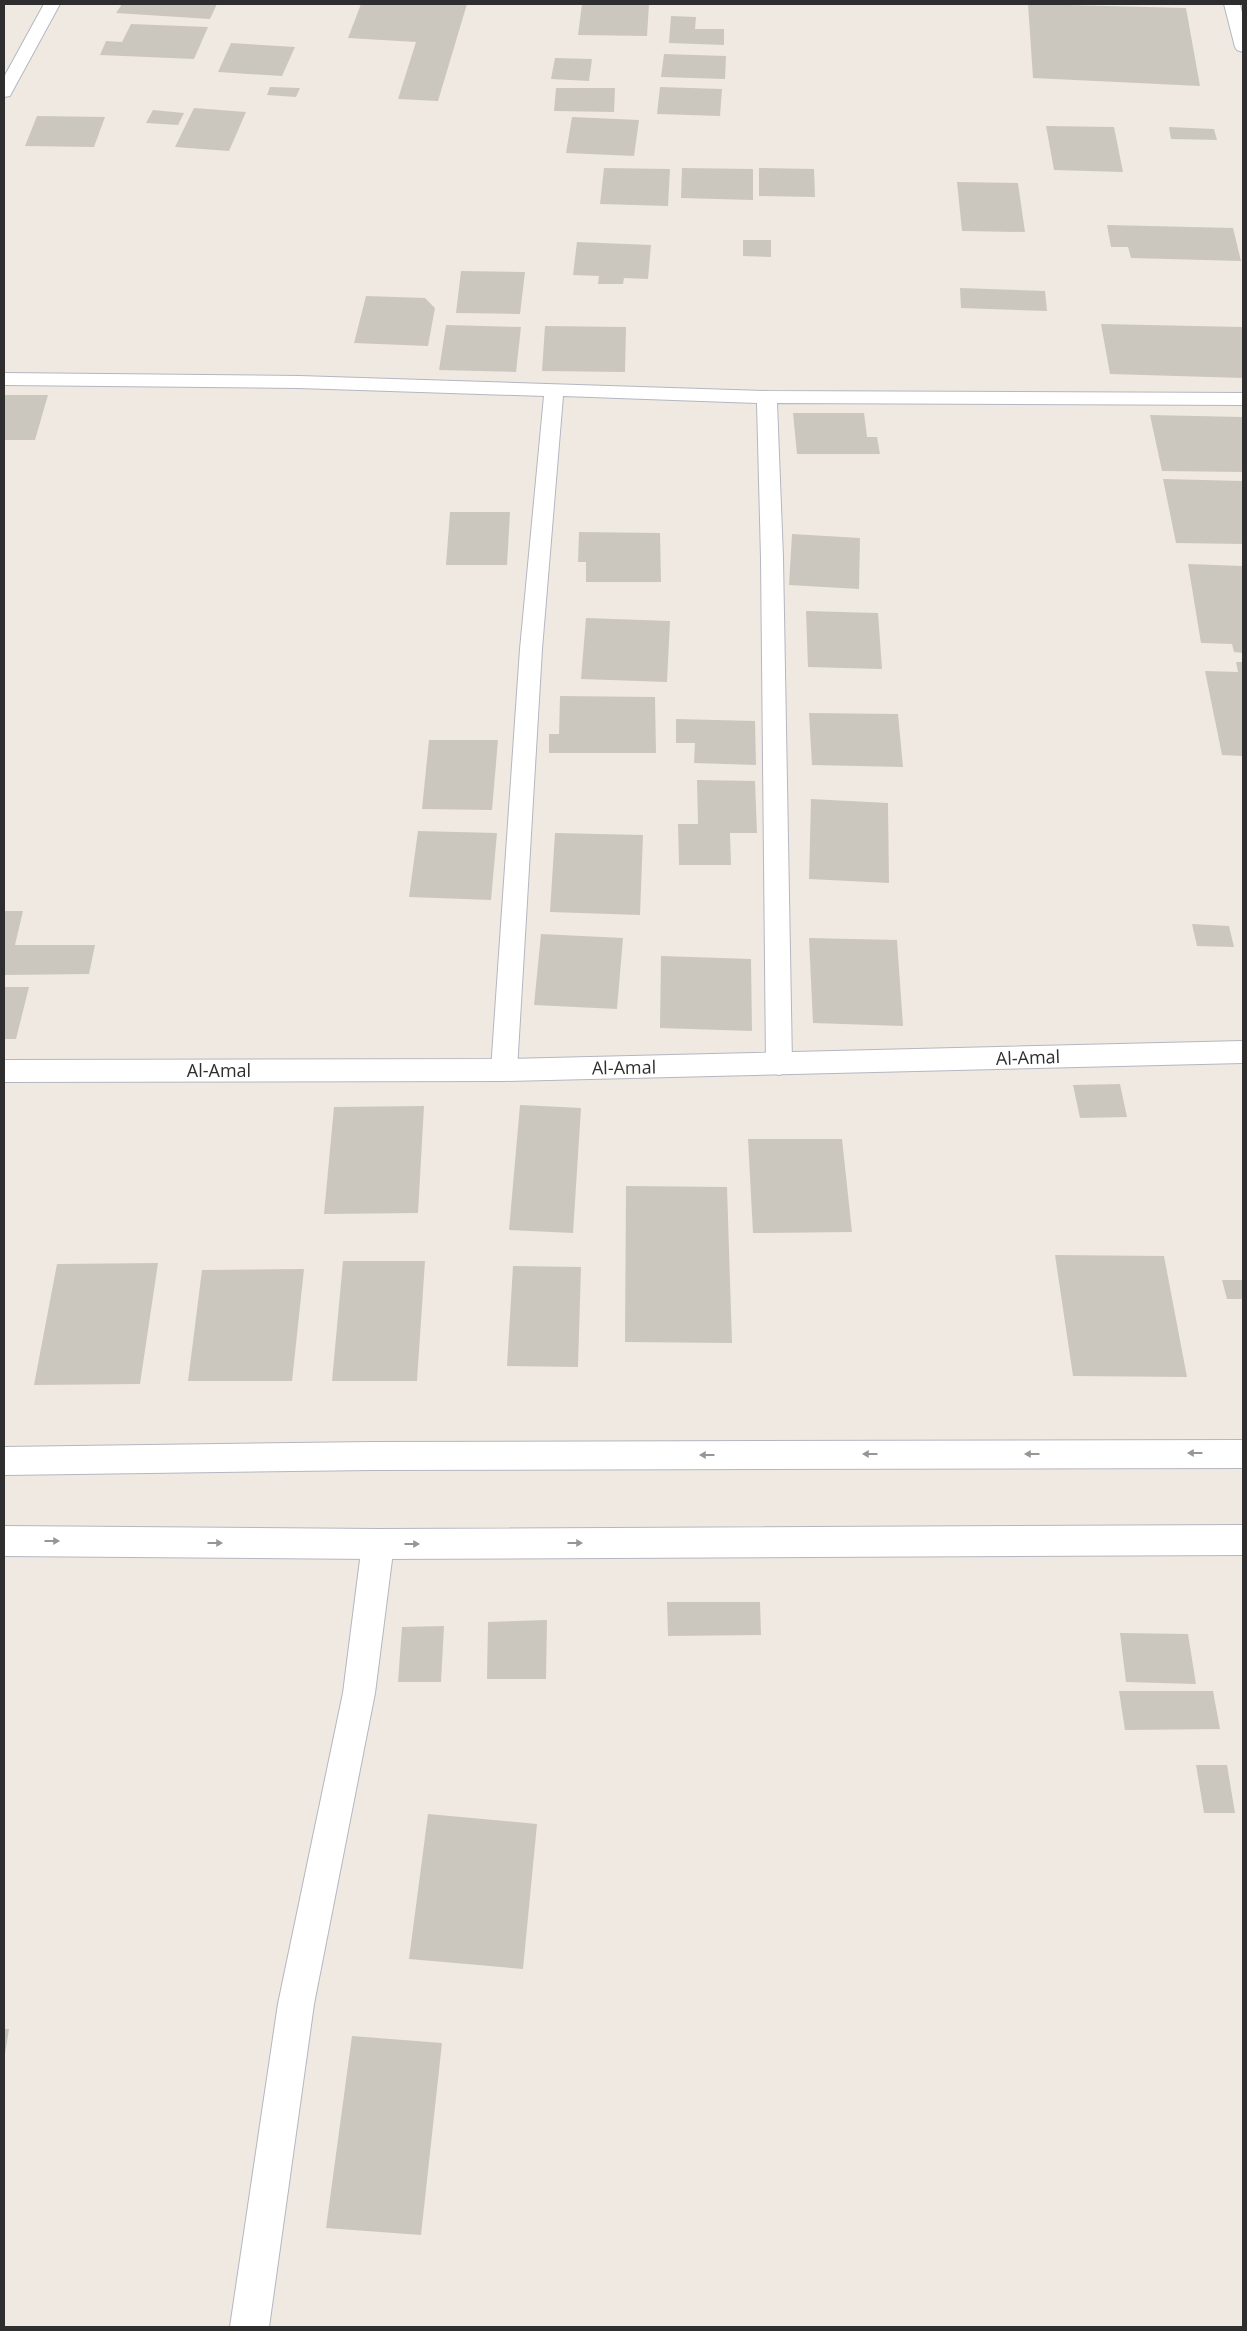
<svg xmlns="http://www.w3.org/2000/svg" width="1247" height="2331" font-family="'Open Sans',sans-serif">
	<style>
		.building { fill: #cbc7bf }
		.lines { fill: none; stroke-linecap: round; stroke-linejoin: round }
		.lane-casing { stroke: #b4b7c1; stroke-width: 2 }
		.street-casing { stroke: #b4b7c1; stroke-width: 2 }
		.lane { fill: #fff; fill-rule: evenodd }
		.street { fill: #fff; fill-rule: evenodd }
		.oneway { fill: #969696 }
		.labels { text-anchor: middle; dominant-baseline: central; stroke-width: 4; stroke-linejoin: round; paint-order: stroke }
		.street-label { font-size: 18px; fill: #2e2e2e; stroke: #fff }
	</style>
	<rect width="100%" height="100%" fill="#efe9e1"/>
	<path class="building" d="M122,4h95l-7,15 -94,-6z
		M361,4h106l-29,97 -40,-2 18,-57 -68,-4z
		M582,4h67l-2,32 -69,-1z
		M1028,4l158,4 14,78 -167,-8z
		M671,16l25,1 -1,12h29v16l-55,-2z
		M131,24l77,3 -14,32 -94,-4 6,-14 16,1z
		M231,43l64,4 -13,29 -64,-4z
		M664,54l62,2 -1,23 -64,-2z
		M555,58l37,1 -3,22 -38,-2z
		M270,87l30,1 -4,9 -29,-2z
		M660,87l62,2 -2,27 -63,-2z
		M556,88h59l-1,24 -60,-1z
		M194,108l52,4 -17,39 -54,-4z
		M153,110l31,3 -6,12 -32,-2z
		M37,116l68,1 -11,30 -69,-1z
		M572,117l67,3 -5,36 -68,-3z
		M1046,126l68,1 9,45 -69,-2z
		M1169,127l45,2 3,11 -46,-1z
		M604,168l66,1 -2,37 -68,-2z
		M682,168l71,1v31l-72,-2z
		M759,168l55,1 1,28 -56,-1z
		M957,182l61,1 7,49 -63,-1z
		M1107,225l126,3 8,33 -110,-3 -3,-11h-17z
		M743,240h28v17l-28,-1z
		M577,242l74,3 -3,34 -24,-1 -1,6h-25l1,-8 -26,-1z
		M461,271l64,1 -5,42 -64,-1z
		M960,288l85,3 2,20 -86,-3z
		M366,296l59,2 10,10 -7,38 -74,-3z
		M1101,324l142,3v51l-133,-4z
		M446,325l75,2 -5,45 -77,-2z
		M545,326l81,1 -1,45 -83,-1z
		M4,395h44l-13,45h-31z
		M793,413h71l3,24h10l3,17h-83z
		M1150,415l93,2v55l-81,-1z
		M1163,479l80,2v63l-67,-1z
		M450,512h60l-3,53h-61z
		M579,532l81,1 1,49h-75v-20h-8z
		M792,534l68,4 -1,51 -70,-4z
		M1188,564l55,2v87l-9,-1 -2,-8 -31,-1z
		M806,611l72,2 4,56 -74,-2z
		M586,618l84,3 -3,61 -86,-3z
		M1236,662h7v94l-21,-1 -17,-84 33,1z
		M560,696l95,1 1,56h-107v-19h10z
		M809,713l89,1 5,53 -91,-2z
		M676,719l79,2 1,44 -62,-2 1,-20h-19z
		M429,740h69l-6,70 -70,-1z
		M697,780l58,1 2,52h-27l1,32h-52l-1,-41h20z
		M811,799l77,4 1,80 -80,-4z
		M418,831l79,2 -6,67 -82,-3z
		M555,833l88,2 -3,80 -90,-3z
		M4,911h19l-8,34h80l-6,29 -85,1z
		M1192,924l37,2 5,21 -37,-1z
		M541,934l82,4 -6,71 -83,-4z
		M809,938l88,2 6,86 -90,-3z
		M661,956l90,3 1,72 -92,-3z
		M4,987h25l-13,52h-12z
		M1120,1084l7,33 -47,1 -7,-33z
		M520,1105l61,3 -8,125 -64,-3z
		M424,1106l-6,107 -94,1 10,-107z
		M748,1139h94l10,93 -99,1z
		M626,1186l101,1 5,156 -107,-1z
		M1055,1255l109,1 23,121 -114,-1z
		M343,1261h82l-8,120h-85z
		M158,1263l-18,121 -106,1 23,-121z
		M513,1266l68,1 -3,100 -71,-1z
		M304,1269l-12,112h-104l14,-111z
		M1222,1280h21v19h-16z
		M667,1602h93l1,33 -93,1z
		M547,1620l-1,59h-59l1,-57z
		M444,1626l-3,56h-43l4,-55z
		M1120,1633l68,1 8,50 -70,-2z
		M1119,1691h94l7,38 -95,1z
		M1196,1765h31l8,48h-31z
		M428,1814l109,10 -14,145 -114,-10z
		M4,2029h5l-4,25h-1z
		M352,2036l90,7 -21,192 -95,-7z"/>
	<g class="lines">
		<defs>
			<path id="lane" d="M4,373l295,3 468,15 476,2v12l-466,-2 6,155 9,506 -4,8 -9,3 -9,-3 -4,-8 -5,-506 -4,-155 -194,-7 -21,253 -25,421 -4,8 -9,3 -9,-3 -4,-8 29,-421 24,-253 -245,-8 -295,-3z
				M378,1529l11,4 5,11 -19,149 -61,311 -45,323h-39l48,-323 65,-311 19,-149 5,-11z"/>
			<path id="street" d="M44,4h16l-48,88 -2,4 -6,1v-20z
				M1224,4h16l3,13v35l-6,-2 -2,-3z
				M1243,1041v22l-739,18 -500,1v-22l500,-1z
				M1243,1440v28l-871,2 -368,5v-28l368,-5z
				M1243,1525v30l-865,4 -374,-3v-30l374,3z"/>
		</defs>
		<use href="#lane" class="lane-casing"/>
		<use href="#street" class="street-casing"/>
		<use href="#lane" class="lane"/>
		<use href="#street" class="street"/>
	</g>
	<defs><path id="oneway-solid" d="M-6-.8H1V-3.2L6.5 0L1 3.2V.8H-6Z" transform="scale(1.25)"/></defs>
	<g class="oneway">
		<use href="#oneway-solid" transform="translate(1195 1453) rotate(-180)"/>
		<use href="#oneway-solid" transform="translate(870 1454) rotate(180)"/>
		<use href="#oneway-solid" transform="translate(1032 1454) rotate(180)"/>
		<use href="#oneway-solid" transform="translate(707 1455) rotate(180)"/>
		<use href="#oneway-solid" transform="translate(52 1541)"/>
		<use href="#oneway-solid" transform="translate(215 1543)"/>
		<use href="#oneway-solid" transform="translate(575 1543)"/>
		<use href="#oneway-solid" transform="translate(412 1544)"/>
	</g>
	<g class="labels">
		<g class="street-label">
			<text transform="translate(1028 1057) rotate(-2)">Al-Amal</text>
			<text transform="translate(624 1067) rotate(-1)">Al-Amal</text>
			<text x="219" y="1070">Al-Amal</text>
		</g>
	</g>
	<rect width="1247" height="2331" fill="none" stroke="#2e2e2e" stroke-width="10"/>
</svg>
